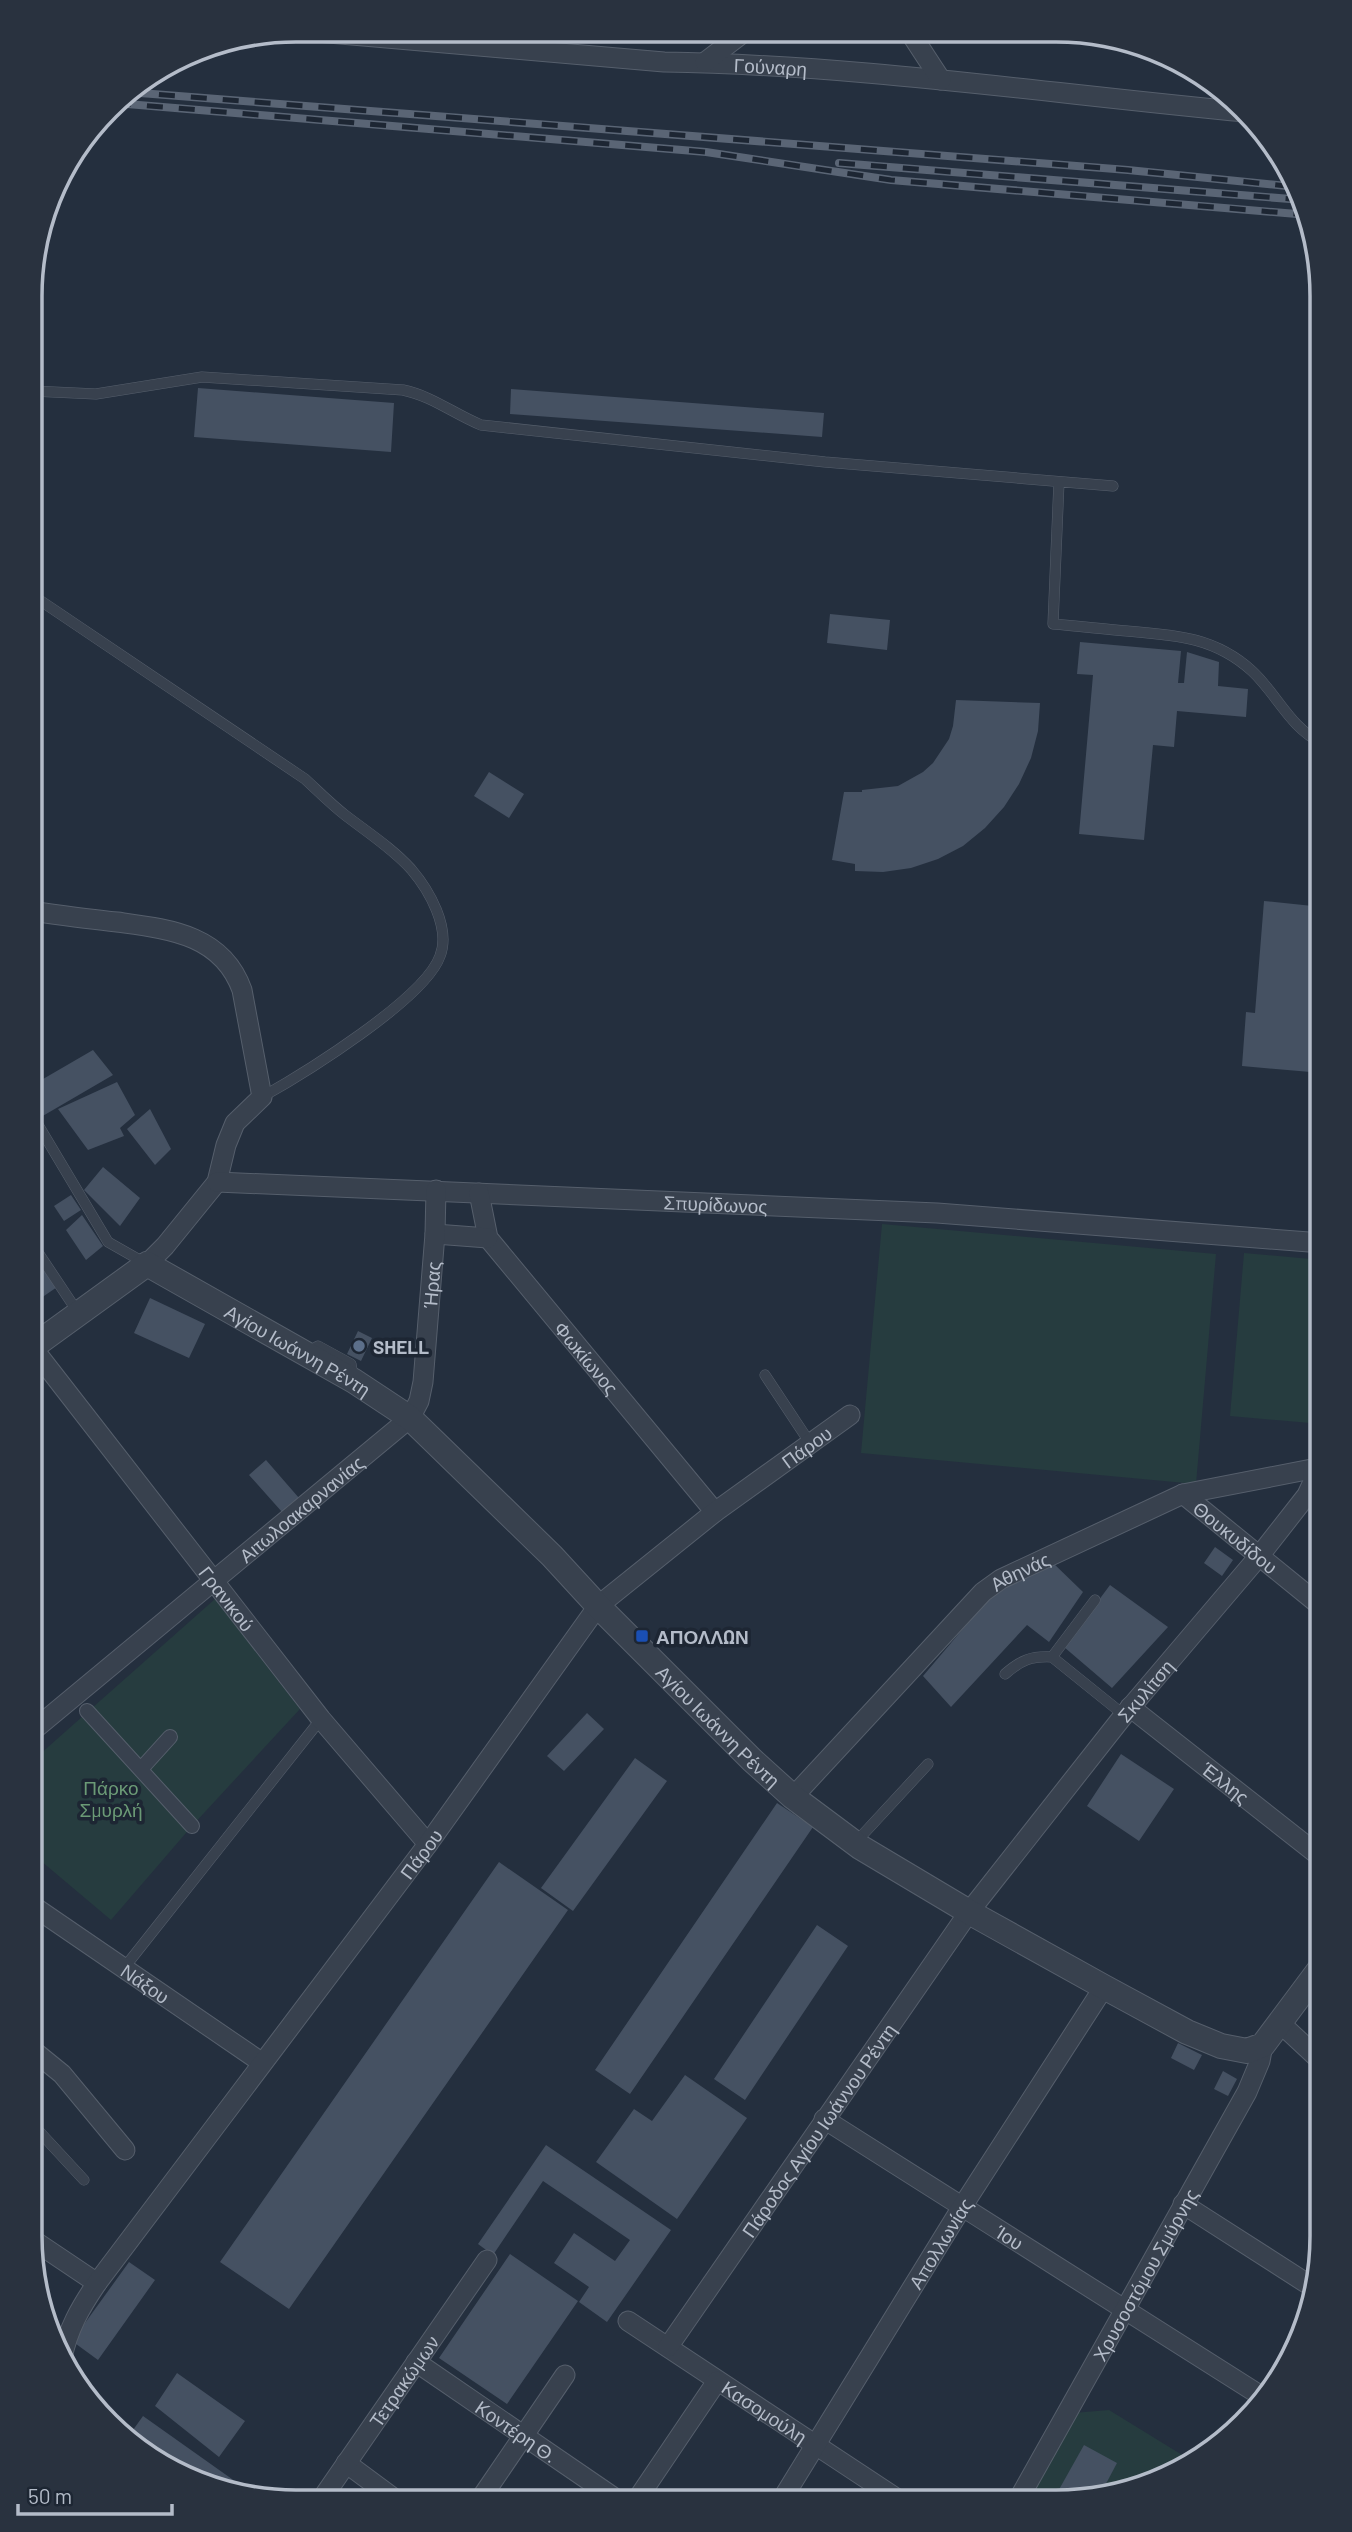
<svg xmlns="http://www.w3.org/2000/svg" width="1352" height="2532" font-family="Barlow,sans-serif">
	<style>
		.green { fill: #263c3f }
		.building { fill: #455162 }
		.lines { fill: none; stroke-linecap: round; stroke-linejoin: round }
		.service-casing { stroke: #565f6c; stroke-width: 11 }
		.pedestrian-casing { stroke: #565f6c; stroke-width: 16 }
		.minor-casing { stroke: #565f6c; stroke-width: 21 }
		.tertiary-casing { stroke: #565f6c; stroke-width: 26 }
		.service { stroke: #38414e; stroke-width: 10 }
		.pedestrian { stroke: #38414e; stroke-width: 14 }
		.minor { stroke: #38414e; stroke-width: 19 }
		.tertiary { stroke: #38414e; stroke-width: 24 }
		.rail-casing { stroke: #5a6575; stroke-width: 8 }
		.rail { stroke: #1d2633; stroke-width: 5; stroke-dasharray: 16; stroke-linecap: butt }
		.service-dot { fill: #5c6f8a; stroke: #1d2633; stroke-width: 2.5 }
		.transit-dot { fill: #1a4fb4; stroke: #1d2633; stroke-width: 2.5 }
		.labels { text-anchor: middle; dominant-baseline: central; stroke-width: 7; stroke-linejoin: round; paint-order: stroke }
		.street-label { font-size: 19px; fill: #b4bcc9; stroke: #1d2633 }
		.poi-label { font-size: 19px; font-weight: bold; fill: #b4bcc9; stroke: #1d2633; text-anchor: start }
		.park-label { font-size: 19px; fill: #6b9a76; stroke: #1d2633 }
		.rim { fill: none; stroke: #b4bcc9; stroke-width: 3.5 }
	</style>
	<rect width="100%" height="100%" fill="#242f3e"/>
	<path class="green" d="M882,1224l334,30 -20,230 -335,-31z
		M1244,1253l78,7v164l-92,-8z
		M215,1599l85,110 -108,117 -81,94 -70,-59 -11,10v-108z
		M1109,2410l83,51 -50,27 -86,14h-32l49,-89z"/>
	<path class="building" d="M198,388l196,15 -3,49 -197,-15z
		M511,389l313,24 -2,24 -312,-23z
		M830,614l60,6 -3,30 -60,-7z
		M1080,642l101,9 -3,32h6l3,-31 32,10 -1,24 30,3 -2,28 -69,-6 -3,36 -21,-2 -9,95 -65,-6 14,-159 -16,-1z
		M956,700l84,3 -2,28 -7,27 -12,26 -15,23 -19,21 -22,18 -25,13 -27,9 -28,4 -28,-1v-7l-23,-4 12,-68h18v-2l36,-4 25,-14 10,-9 16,-24 4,-13z
		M489,772l35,22 -15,24 -35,-22z
		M1264,901l58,6v166l-80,-7 4,-54 9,1z
		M93,1050l20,25 -72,42 -10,-17v-14z
		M117,1082l18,33 -15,13 4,8 -36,14 -30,-41z
		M150,1109l21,40 -16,16 -28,-36z
		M103,1167l37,31 -20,28 -36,-36z
		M71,1195l10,15 -17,11 -10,-15z
		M82,1215l21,31 -17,14 -20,-30z
		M39,1254l21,31 -29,20v-44z
		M150,1298l55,26 -16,34 -55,-25z
		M358,1331l14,7 -11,23 -14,-7z
		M266,1460l33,38 -17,14 -33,-37z
		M1215,1547l18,13 -11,16 -18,-13z
		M1050,1560l33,32 -34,50 -22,-17 -76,82 -28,-31 72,-85z
		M1110,1585l58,42 -56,61 -48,-41z
		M587,1713l17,16 -40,42 -17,-15z
		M1121,1754l53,35 -35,52 -52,-35z
		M635,1758l32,23 -94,130 -32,-23z
		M777,1803l36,24 -183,267 -35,-24z
		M499,1862l69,48 -279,399 -69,-47z
		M817,1925l31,21 -103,154 -31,-21z
		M1178,2043l24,12 -8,15 -23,-12z
		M1223,2071l14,8 -9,17 -14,-7z
		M685,2075l62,43 -70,101 -81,-57 38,-53 18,12z
		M546,2145l125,85 -64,92 -28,-20 10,-15 -35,-24 20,-30 41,28 15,-21 -87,-59 -50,74 -15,-11z
		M510,2254l68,47 -71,103 -68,-46z
		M129,2262l26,18 -57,80 -26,-19z
		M177,2373l68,48 -26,36 -64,-51z
		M143,2416l103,73 -4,6 -49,-13 -65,-45z
		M1084,2445l33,18 -17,32 -48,7z"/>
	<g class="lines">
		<defs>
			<path id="service" d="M32,391l64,3 106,-17 201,13c29,6 51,24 78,35l344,37 288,24
				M1059,482l-6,142c25,2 50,5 74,7 48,4 88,6 125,40 25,23 38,57 70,72
				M32,595l273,184c13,12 26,25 40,36 22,17 47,33 66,54 18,21 40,59 29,87 -15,43 -137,118 -178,141
				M31,1113l77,129 37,21
				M31,1242l48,72
				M308,1352l10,-6 33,18 2,13
				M765,1375l45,68
				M1095,1600l-43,57 72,58
				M1005,1674c16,-14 26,-18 47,-17
				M855,1843l73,-79
				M124,1968l197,-249
				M30,2115l5,12 49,53"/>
			<path id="pedestrian" d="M87,1711l105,115
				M141,1769l29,-32"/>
			<g id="minor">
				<path id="s1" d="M294,30l370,32c195,3 389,32 582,50"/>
				<path d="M911,34l30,46"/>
				<path d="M705,62l38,-29"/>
				<path d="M31,911c29,4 57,8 86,11 51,7 105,12 125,68l20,107 -27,26 -9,22 -9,37 -52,64 -18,18"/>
				<path id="s2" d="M217,1182l720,31 385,30"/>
				<path id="s3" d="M479,1193l9,45 227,274"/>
				<path d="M435,1234l53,4"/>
				<path id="s4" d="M32,1347l289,372 107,125"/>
				<path id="s5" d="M1183,1494l139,113"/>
				<path id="s6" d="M1130,1707l192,151"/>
				<path id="s7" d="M30,1733l380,-315 9,-17 4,-19 12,-148 1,-44"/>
				<path id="s8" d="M793,1797l190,-205 18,-13 182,-85 139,-27"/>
				<path id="s9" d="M30,1904l231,158"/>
				<path d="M1280,2023l42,39"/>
				<path d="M30,2048l32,26 63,76"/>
				<path id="s10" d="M824,2119l442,280"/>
				<path d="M1183,2204l131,84"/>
				<path d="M30,2238l67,45"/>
				<path id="s11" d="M628,2321l274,181"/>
				<path id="s12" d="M668,2347l301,-435 155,-197 136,-160 47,-60 6,-13v-13"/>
				<path id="s13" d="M62,2358c6,-29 18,-50 35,-75l331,-439 170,-238 117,-94 135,-97"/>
				<path id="s14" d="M416,2362l203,139"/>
				<path d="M346,2463l50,37"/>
				<path id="s15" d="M321,2500l166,-240"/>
				<path d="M479,2501l86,-126"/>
				<path d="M636,2501l81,-120"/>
				<path id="s16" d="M781,2501l181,-294 142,-220"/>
				<path id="s17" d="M1017,2502l230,-410 13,-31 3,-16"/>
			</g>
			<g id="tertiary">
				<path id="s18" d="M31,1348l116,-84 207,117 56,37 142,138 46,50 154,154 41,37 67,50 109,65 135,75 83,45 34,14 26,5 16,-6 59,-79"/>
			</g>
		</defs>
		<use href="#service" class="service-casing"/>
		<use href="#pedestrian" class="pedestrian-casing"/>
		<use href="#minor" class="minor-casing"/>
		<use href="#tertiary" class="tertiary-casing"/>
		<use href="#service" class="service"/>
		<use href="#pedestrian" class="pedestrian"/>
		<use href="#minor" class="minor"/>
		<use href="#tertiary" class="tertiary"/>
		<defs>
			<path id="rail" d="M127,92l1001,78 169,17
				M115,103l591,49 185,28 418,35
				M839,163l464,37"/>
		</defs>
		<use href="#rail" class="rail-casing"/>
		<use href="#rail" class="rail"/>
	</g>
	<circle class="service-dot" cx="359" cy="1346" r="7"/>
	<rect class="transit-dot" x="635" y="1629" width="14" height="14" rx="3.5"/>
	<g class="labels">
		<g class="street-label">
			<text stroke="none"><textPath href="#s1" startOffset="478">Γούναρη</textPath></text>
			<text stroke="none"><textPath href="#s2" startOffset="499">Σπυρίδωνος</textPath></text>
			<text stroke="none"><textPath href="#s7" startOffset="630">Ήρας</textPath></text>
			<text stroke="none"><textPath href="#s18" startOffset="317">Αγίου Ιωάννη Ρέντη</textPath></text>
			<text stroke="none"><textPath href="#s3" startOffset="201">Φωκίωνος</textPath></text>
			<text stroke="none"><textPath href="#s13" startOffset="1188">Πάρου</textPath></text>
			<text stroke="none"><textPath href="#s7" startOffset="352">Αιτωλοακαρνανίας</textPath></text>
			<text stroke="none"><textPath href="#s5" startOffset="68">Θουκυδίδου</textPath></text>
			<text stroke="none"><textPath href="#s8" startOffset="322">Αθηνάς</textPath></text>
			<text stroke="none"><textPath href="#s4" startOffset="318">Γρανικού</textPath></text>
			<text stroke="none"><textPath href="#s12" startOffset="812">Σκυλίτση</textPath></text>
			<text stroke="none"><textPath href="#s18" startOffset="884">Αγίου Ιωάννη Ρέντη</textPath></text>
			<text stroke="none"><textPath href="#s6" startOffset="122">Έλλης</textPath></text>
			<text stroke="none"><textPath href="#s13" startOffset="621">Πάρου</textPath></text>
			<text stroke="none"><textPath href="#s9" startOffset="140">Νάξου</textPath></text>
			<text stroke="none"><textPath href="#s12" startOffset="264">Πάροδος Αγίου Ιωάννου Ρέντη</textPath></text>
			<text stroke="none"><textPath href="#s10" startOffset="220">Ίου</textPath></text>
			<text stroke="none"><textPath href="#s16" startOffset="303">Απολλωνίας</textPath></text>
			<text stroke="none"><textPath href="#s17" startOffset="261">Χρυσοστόμου Σμύρνης</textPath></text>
			<text stroke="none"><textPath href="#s15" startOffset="145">Τετρακώμων</textPath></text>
			<text stroke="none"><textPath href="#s11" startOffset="164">Κασομούλη</textPath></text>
			<text stroke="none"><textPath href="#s14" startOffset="122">Κοντέρη Θ.</textPath></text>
		</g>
		<g class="poi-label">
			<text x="373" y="1346">SHELL</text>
			<text x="656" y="1636">ΑΠΟΛΛΩΝ</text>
		</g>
		<g class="park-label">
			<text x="111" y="1787">Πάρκο<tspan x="111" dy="22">Σµυρλή</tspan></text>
		</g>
	</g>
	<path d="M0 0H1352V2532H0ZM296 42H1056A254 254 0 0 1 1310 296V2236A254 254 0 0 1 1056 2490H296A254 254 0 0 1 42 2236V296A254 254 0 0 1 296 42Z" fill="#29323f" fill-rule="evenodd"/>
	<path class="rim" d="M296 42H1056A254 254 0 0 1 1310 296V2236A254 254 0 0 1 1056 2490H296A254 254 0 0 1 42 2236V296A254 254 0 0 1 296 42Z"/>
	<path d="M18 2504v10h154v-10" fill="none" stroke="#b4bcc9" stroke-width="3.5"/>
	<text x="28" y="2504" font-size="21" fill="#b4bcc9" stroke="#1d2633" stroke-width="5" paint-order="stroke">50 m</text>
</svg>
